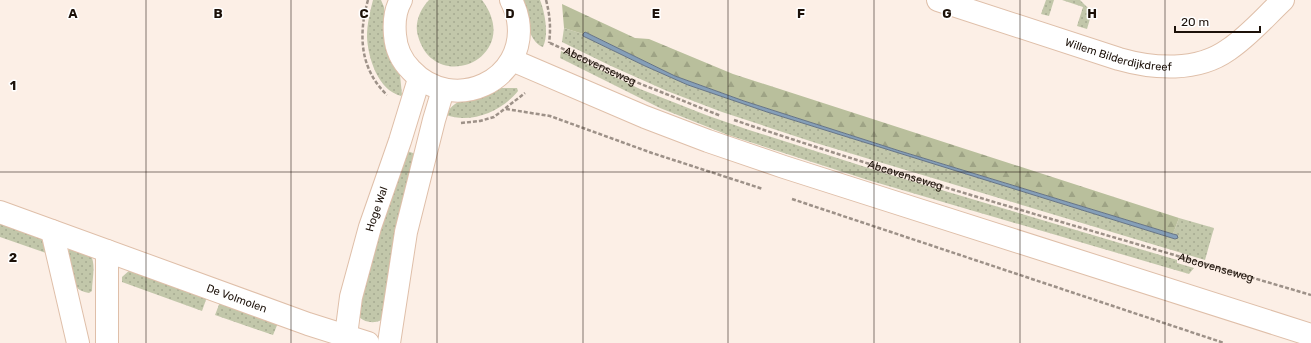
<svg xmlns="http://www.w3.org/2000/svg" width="1311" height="343" font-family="Rubik,sans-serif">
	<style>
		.grass { fill: url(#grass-dots) }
		.forest { fill: url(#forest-firs) }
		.water { fill: #859fb9; stroke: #667484 }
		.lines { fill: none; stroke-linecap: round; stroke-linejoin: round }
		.minor-casing { stroke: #dfbfa9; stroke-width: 24 }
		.tertiary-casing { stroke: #dfbfa9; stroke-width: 24 }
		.path { stroke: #9d9188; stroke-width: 2.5; stroke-dasharray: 4 2; stroke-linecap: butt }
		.minor { stroke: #fff; stroke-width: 22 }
		.tertiary { stroke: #fff; stroke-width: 22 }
		.grid { fill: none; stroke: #1c1109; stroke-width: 1; stroke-opacity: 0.55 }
		.labels { text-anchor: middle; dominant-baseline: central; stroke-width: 3; stroke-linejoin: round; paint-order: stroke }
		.street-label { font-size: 11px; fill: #1c1109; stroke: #fff }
		.grid-label { font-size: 13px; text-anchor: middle; font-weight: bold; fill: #1c1109; stroke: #fff; stroke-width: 3; stroke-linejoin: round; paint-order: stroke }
	</style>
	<defs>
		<pattern id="grass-dots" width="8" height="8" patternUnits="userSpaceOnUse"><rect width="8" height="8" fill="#c2c7aa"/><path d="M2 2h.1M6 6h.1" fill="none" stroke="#a6aa91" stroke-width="1.8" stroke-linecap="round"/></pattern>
		<pattern id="forest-firs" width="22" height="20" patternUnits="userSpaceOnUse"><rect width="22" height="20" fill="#b9bf9c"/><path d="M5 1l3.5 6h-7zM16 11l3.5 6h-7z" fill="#9ea385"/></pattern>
	</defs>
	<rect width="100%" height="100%" fill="#fcefe6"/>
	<path class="grass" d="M373,0h8l3,7 7,49 9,19 2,20 -1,1c-23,-6 -33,-38 -34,-59 0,-13 3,-25 6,-37z
		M429,0h53c43,57 -47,97 -64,36 -4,-12 2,-27 11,-36z
		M520,0h20c5,13 9,34 3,47 -14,-4 -19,-34 -23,-47z
		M1046,0h8l-5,16 -8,-2z
		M1062,0h18l12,12 -5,17 -10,-3 6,-19z
		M564,28l19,6v2l62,30 43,19 79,27 408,127 3,-1 -1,-3 -4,-1 6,-16 35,10 -9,32 -389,-117 -94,-31 -55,-21 -56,-25 -49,-24z
		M561,51l79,38 66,26 40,14 135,43 296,88v3l17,5 -5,6 -321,-94 -140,-45 -68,-27 -100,-50z
		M498,88h19l1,3c-16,20 -46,33 -72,24 8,-18 35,-21 52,-27z
		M404,150l12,4 -33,165c-8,5 -17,4 -24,-2l-1,-19z
		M0,222l41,15 5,16 -46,-16z
		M71,248l20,8c5,9 1,24 1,35l-3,2c-6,-1 -11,-3 -14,-8l-7,-34z
		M131,269l76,28 -5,14 -80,-29v-5z
		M220,302l58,21 -5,12 -58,-20z"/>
	<path class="forest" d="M562,4l73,34 14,1 84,35 446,144 -6,16 -273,-83 -156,-50 -69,-25 -90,-44 -2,2 -19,-6z"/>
	<path class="water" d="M585,32l90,44 69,25 156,50 273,83 4,1 1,3 -3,1 -408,-127 -79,-27 -43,-19 -62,-30v-2z"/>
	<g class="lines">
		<defs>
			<g id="minor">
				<path id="s3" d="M938,0l181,59c35,10 78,13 109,-9 21,-14 37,-33 55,-50"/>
				<path id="s4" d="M0,212l308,112 60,19"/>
				<path d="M52,231l26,112"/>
				<path d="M107,251v92"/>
				<path id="s5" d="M345,343l6,-46 19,-70 30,-86 19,-62"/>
				<path d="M389,343l17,-111 28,-112 9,-30"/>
			</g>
			<path id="tertiary" d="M401,0c-6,10 -7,24 -6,35 1,14 7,26 16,35 42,45 117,11 107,-50 -1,-6 -4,-14 -7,-20
				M512,60l133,57 63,24 76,26 527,168"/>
		</defs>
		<use href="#minor" class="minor-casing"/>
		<use href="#tertiary" class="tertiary-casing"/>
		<g class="path">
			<path d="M368,0c-10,35 -8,69 19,95"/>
			<path d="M546,0c4,15 5,28 3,43"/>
			<path id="s1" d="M550,43l81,37 90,36"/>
			<path d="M506,109l44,7 102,37 111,36"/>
			<path id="s2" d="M734,120c190,64 384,118 577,175"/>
			<path d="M461,123l19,-2 14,-4 31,-24"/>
			<path d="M792,199l432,144"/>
		</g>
		<use href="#minor" class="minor"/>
		<use href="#tertiary" class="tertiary"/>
	</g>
	<path class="grid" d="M146,0v343M291,0v343M437,0v343M583,0v343M728,0v343M874,0v343M1020,0v343M1165,0v343M0,172h1311"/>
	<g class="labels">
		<g class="street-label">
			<text stroke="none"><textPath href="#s3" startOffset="189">Willem Bilderdijkdreef</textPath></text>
			<text stroke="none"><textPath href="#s1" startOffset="55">Abcovenseweg</textPath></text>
			<text stroke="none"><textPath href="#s2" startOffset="180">Abcovenseweg</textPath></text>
			<text stroke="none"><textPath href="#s5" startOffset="138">Hoge Wal</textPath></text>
			<text stroke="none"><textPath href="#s2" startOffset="504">Abcovenseweg</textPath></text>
			<text stroke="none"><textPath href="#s4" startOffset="252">De Volmolen</textPath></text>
		</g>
	</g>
	<g class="grid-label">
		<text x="73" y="18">A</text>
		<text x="218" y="18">B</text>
		<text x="364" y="18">C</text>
		<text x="510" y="18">D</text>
		<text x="656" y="18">E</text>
		<text x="801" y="18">F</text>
		<text x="947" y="18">G</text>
		<text x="1092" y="18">H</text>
		<text x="13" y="90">1</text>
		<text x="13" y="262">2</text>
	</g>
	<path d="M1175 26v6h85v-6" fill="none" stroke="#1c1109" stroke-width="2"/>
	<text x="1181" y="26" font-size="12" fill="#1c1109" stroke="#ffffff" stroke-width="3" paint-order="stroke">20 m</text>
</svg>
